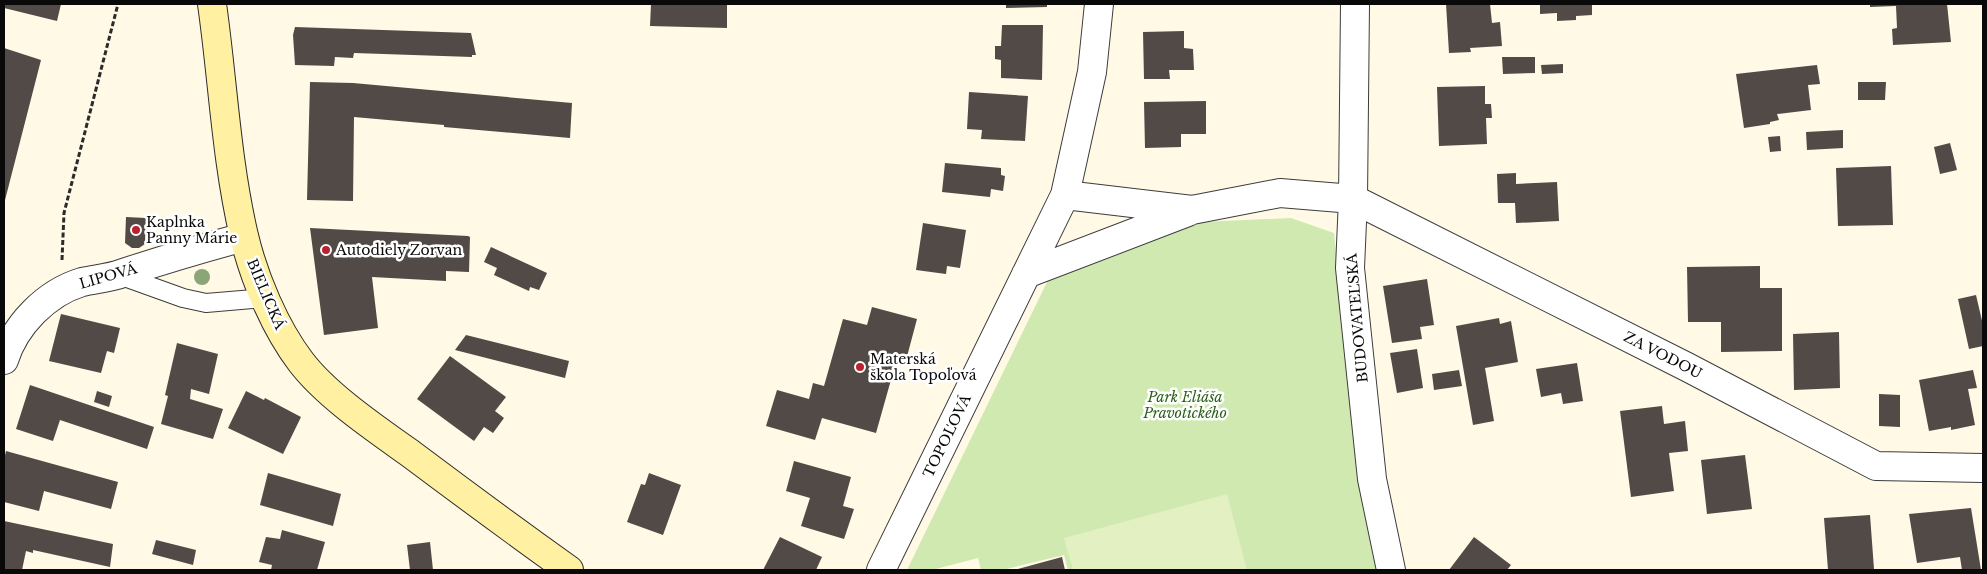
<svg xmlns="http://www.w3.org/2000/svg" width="1987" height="574" font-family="'Libre Baskerville',serif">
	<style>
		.green { fill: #d0e9b0 }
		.pitch { fill: #e2f0c2 }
		.building { fill: #524a46 }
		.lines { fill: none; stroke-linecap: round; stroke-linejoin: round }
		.service-casing { stroke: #3c3c3c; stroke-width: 20 }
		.minor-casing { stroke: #3c3c3c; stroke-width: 30 }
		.secondary-casing { stroke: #2b2b2b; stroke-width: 30 }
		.path { stroke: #2b2b2b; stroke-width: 3; stroke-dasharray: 5 2.5; stroke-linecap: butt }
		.service { stroke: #fff; stroke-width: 18 }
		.minor { stroke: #fff; stroke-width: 28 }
		.secondary { stroke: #fff1a1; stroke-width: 28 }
		.tree { fill: #8ba576 }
		.poi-dot { fill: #bb202e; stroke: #fff; stroke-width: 2 }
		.labels { text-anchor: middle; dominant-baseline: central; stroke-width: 5; stroke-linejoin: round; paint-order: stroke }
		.poi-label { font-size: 14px; fill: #090909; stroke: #fff; text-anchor: start }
		.street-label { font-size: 14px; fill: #090909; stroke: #fff }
		.park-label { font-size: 14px; font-style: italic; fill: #2c611a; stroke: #fff }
	</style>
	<rect width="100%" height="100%" fill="#fff9e6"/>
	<path class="green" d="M1291,218l43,15 25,251 17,86h-308l-4,-15 -62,15h-21l-3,-12 -46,12h-25l141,-290 152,-58z"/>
	<path class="pitch" d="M1227,494l20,76h-174l-9,-32z"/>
	<path class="building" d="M4,4h57l-4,17 -53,-13z
		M651,4h76v24l-77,-2z
		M1006,4h41v3l-41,1z
		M1446,4h44l2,19 8,-1 2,24 -32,2 1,4 -22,1z
		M1540,4h52v11l-16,1v4l-19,1v-8l-17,1z
		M1870,4h77l4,38 -58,3 -1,-16 5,-1 -1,-22 -26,1z
		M1002,25h41l-1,55 -41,-2v-18l-6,-1v-13h6z
		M295,27l176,6 5,22h-4v2l-118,-4 -1,5 -18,-1 -1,9 -39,-1 -2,-30z
		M1184,31v17l9,1 1,21h-25l1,9h-26l-1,-47z
		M4,48l37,12 -37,144z
		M1502,57h33v16l-32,1z
		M1563,64v9l-21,1 -1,-9z
		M1817,65l3,19 -12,1 3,25 -34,4 2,6 -9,2v2l-26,4 -8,-54z
		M310,82l43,1 219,20 -2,35 -126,-11v-2l-90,-8 -1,84 -46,-1z
		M1858,82h28l-1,18h-27z
		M1485,86v18h6l1,14h-6l1,26 -48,2 -2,-59z
		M969,92l59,4 -3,45 -44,-2 1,-9 -15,-1z
		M1206,101v33h-25v13l-36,1 -1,-46z
		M1843,130v18l-36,2 -1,-18z
		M1780,136l1,15 -11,1 -2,-15z
		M1950,143l7,27 -17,4 -6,-27z
		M945,163l56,5v7l4,1 -2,15 -12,-2 -1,8 -48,-5z
		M1891,166l2,59 -55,1 -2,-58z
		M1516,173v11l41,-2 2,39 -43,2 -1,-20h-17l-1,-29z
		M126,217l20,1 -1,26 -6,4h-7l-7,-5z
		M923,223l43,7 -6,38 -13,-2 -1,8 -30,-4z
		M310,228l158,8 2,1 -1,35 -23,-1v10l-74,-4 6,51 -54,7z
		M491,247l56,26 -8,17 -9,-3 -1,4 -35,-16 3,-7 -13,-6z
		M1760,266v22h22v63l-61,1v-30h-33l-1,-55z
		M1427,279l7,46 -14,2 2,12 -30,4 -9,-57z
		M1976,295l7,30v21l-14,3 -11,-50z
		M872,307l45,12 -12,45 -9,-2 -20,71 -54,-15 -7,22 -49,-14 11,-36 32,9 4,-16 11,3 19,-67 24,6z
		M61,314l59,14 -6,25 -7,-2 -6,22 -52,-12z
		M1499,318l1,6 11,-3 7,41 -33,6 9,53 -21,4 -17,-99z
		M1839,332l1,56 -46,2 -1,-56z
		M466,335l103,26 -4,17 -110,-28z
		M177,343l41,11 -9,40 -18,-5 -1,10 33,10 -10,30 -52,-15 7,-28 -3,-1z
		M1417,349l6,39 -26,5 -7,-40z
		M450,356l56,41 -11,14 9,7 -11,15 -9,-6 -10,14 -57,-42z
		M1577,363l6,38 -20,3 -2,-11 -20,4 -5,-28z
		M1459,370l3,16 -28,4 -2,-16z
		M1973,370l4,18 -9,1 7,36 -24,5v-3l-22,4 -10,-51z
		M30,385l124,42 -7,22 -87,-29 -7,21 -37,-12z
		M97,391l15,5 -3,11 -15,-5z
		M246,391l18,9 1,-2 36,19 -18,37 -55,-26z
		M1879,394l21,1v32l-21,-1z
		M1662,406l2,18 21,-3 3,30 -19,2 5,38 -43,6 -11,-86z
		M6,451l112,31 -7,27 -67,-18 -5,20 -35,-9v-42z
		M1745,455l7,54 -45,5 -6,-54z
		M794,461l57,16 -8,29 11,3 -10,30 -43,-13 9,-28 -24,-7z
		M268,473l73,21 -8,32 -73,-21z
		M649,473l32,12 -18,50 -36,-13 14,-38 4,1z
		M1971,508l10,62h-19l-2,-13 -43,6 -8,-49z
		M1870,515l4,54 -46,1 -4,-52z
		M4,521l109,23 -3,23 -77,-17v3l-7,-2 -4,19h-18z
		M282,530l43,12 -8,28h-46l1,-5 -13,-3 7,-25 14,2z
		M780,537l42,20 -6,13h-53z
		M1474,537l37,28 -4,5h-58z
		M156,540l40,10 -3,15 -41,-11z
		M430,542l3,28h-23l-3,-25z
		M1062,557l3,13h-51z"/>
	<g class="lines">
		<defs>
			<path id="service" d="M119,275l64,23 23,5 60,-5"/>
			<path id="minor" d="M1355,4l-2,195 -3,69 22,211 19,91
				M1065,195l127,15 88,-17 73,6 334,168 189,99 107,2
				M1026,274l162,-62
				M4,360c11,-35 42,-67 78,-78 14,-3 28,-4 41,-9 40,-13 80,-25 121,-36
				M881,570l184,-375 27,-123 7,-68"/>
			<path id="secondary" d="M212,4c11,77 14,155 32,232 10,42 31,92 57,126 26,34 75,67 110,92 52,39 105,78 158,116"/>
		</defs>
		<use href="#service" class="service-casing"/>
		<use href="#minor" class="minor-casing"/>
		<use href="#secondary" class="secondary-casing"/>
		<path class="path" d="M62,260l2,-47 54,-209"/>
		<use href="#service" class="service"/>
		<use href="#minor" class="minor"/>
		<use href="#secondary" class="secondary"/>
	</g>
	<circle class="tree" cx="202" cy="277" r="8"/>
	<g class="poi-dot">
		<circle cx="136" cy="230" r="5"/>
		<circle cx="326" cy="250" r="5"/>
		<circle cx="860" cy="367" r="5"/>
	</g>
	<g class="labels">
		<g class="poi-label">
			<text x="146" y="222">Kaplnka<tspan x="146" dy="16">Panny Márie</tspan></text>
			<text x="336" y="250">Autodiely Zorvan</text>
			<text x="870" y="359">Materská<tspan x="870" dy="16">škola Topoľová</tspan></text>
		</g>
		<g class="street-label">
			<text transform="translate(108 276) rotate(-16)">LIPOVÁ</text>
			<text transform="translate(266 294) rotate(67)">BIELICKÁ</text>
			<text transform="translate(1357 318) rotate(-95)">BUDOVATEĽSKÁ</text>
			<text transform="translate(1663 355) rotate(27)">ZA VODOU</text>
			<text transform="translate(947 436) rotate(-64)">TOPOĽOVÁ</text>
		</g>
		<g class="park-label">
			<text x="1185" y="397">Park Eliáša<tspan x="1185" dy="16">Pravotického</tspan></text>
		</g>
	</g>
	<rect width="1987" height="574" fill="none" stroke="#090909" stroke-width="10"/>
</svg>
